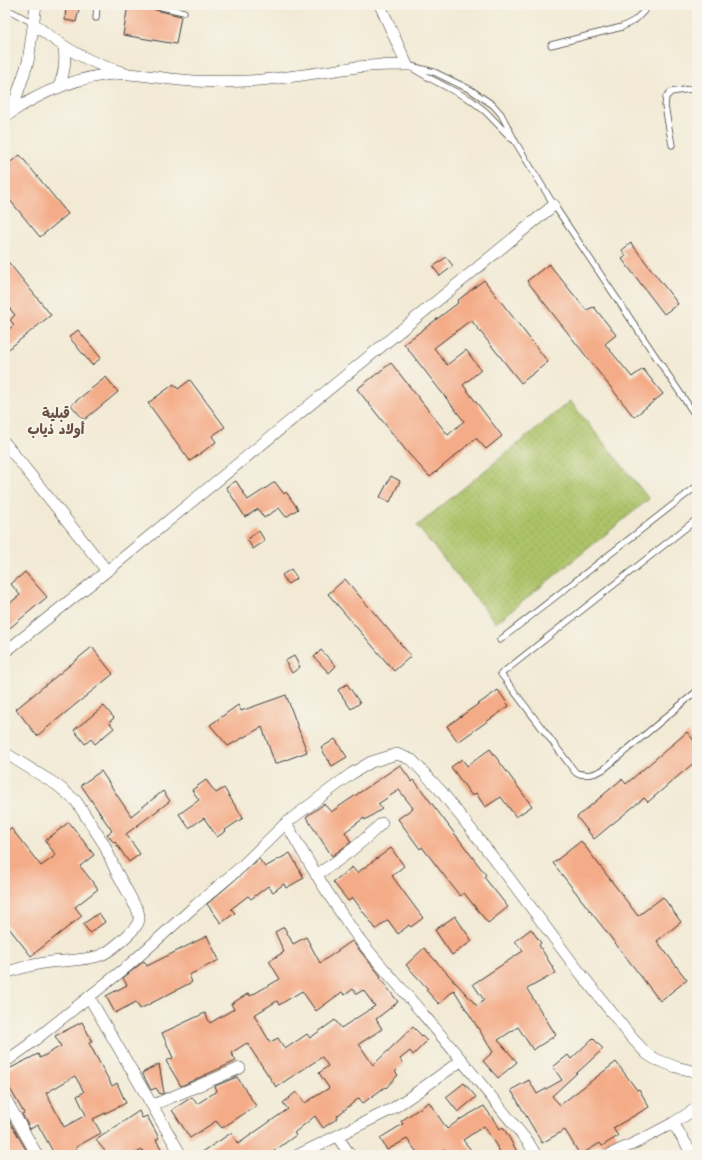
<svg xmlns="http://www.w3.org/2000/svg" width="702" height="1160" font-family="'Shantell Sans','Playpen Sans Arabic',sans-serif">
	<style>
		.garden { fill: url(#garden-dots); stroke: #647042 }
		.building { fill: #f4ab87; fill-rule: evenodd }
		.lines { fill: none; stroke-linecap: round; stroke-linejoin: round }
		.lane-casing { stroke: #3c3b38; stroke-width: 7 }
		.street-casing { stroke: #3c3b38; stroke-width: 12 }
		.lane { stroke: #fff; stroke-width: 5.5 }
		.street { stroke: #fff; stroke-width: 11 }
		.labels { text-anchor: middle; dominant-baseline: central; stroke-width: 4; stroke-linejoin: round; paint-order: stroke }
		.district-label { font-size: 14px; font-weight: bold; fill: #684e41; stroke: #f7f3e8 }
	</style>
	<defs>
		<pattern id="garden-dots" width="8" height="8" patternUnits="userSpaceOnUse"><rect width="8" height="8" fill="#acc368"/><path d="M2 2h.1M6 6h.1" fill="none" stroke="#93a75a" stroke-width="1.8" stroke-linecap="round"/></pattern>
	</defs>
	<rect width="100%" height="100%" fill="#f7f3e8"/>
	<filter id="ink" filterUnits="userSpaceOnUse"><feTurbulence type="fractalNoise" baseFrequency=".025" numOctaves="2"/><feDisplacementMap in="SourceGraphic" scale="8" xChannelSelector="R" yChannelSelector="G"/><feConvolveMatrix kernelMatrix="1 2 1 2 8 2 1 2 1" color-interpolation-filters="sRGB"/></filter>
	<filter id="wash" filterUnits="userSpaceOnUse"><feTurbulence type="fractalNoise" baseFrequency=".012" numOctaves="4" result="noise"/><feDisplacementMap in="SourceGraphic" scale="16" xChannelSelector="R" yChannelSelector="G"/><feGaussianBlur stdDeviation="0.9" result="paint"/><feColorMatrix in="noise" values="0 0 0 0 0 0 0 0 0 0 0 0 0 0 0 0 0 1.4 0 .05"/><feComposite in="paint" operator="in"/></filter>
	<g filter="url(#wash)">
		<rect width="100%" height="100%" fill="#f2ead5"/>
		<path class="garden" d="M570,401l79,98 -153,124 -79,-97z"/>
		<g id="blocks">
			<path class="building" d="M66,5h14l-4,17 -11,-2z
				M128,5l21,1 3,3 29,7 -5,28 -53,-9z
				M20,155l48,59 -28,23 -35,-43v-28z
				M631,243l47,61 -14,10 -42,-55 4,-3 -4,-6z
				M446,257l7,9 -13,10 -7,-9z
				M5,258l46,57 -46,37v-20l9,-7 -4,-5 5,-5 -10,-12z
				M549,264l37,46 8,-3 22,28 -11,9 27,33 11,-8 20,25 -29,23 -107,-136z
				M484,280l64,82 -27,21 -50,-63 -37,28 13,17 19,-15 15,20 -18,15 39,51 -16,13 -10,-11 -46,39 -22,-24 -51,-64 34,-26 57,72 16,-14 -60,-77 54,-41 -1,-2z
				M78,330l23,28 -9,7 -23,-28z
				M106,377l12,15 -34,28 -13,-15z
				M190,380l35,47 -13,9 4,6 -26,19 -42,-58 26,-19 4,5z
				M391,476l9,5 -10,21 -10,-5z
				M236,481l12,19 27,-18 9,12 2,-2 12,17 -12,8 -7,-9 -15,10 -6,-9 -13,8 -19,-30z
				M259,531l6,10 -12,8 -6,-10z
				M291,569l6,9 -9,6 -6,-9z
				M25,572l22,25 -42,35v-25l15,-12 -9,-11z
				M345,579l66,77 -17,15 -66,-77z
				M92,647l21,27 -76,62 -21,-27z
				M321,650l15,16 -7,7 -15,-16z
				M294,656l6,11 -8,6 -7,-12z
				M347,684l13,19 -9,6 -13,-19z
				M498,690l11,16 -51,36 -11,-16z
				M286,695l21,57 -32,12 -13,-37 -34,19 -18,-21 28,-20 3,6z
				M104,706l10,12 -5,4 5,6 -19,16 -4,-5 -6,5 -11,-14z
				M687,732l10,12v16l-49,42 -4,-4 -50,41 -17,-22 45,-38 4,5z
				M335,739l12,18 -15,9 -11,-18z
				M490,749l42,57 -16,11 -15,-20 -16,10 -9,-14 -4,3 -21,-29 11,-8 5,7z
				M400,765l12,17 2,-2 72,95 -2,2 24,30 -20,16 -24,-30 -4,3 -38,-49 -2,2 -22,-30 15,-11 -14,-18 -21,14 4,5 -17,11 -1,-2 -19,14 6,10 -19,14 -26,-39 18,-13 7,8z
				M101,771l30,45 32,-25 7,10 -44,33 14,20 -11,8 -14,-20 -1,1 -7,-9 5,-3 -31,-46z
				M206,780l10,13 8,-5 19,30 -18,12 1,1 -9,6 -13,-19 -15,10 -10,-14 20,-14 -7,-10z
				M69,822l25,33 -14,11 18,23 -23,18 7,9 -51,40 -26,-33v-90l6,-5 30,38 15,-11 -11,-14z
				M581,841l57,75 25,-19 18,25 -24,19 30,39 -27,21 -107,-138z
				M391,848l13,18 -12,10 31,42 -12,9 -2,-2 -11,9 -10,-14 -12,9 -23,-31 -5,3 -15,-19 19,-15 5,6z
				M290,853l14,25 -18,10 -2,-4 -11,8 -5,-6 -17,13 -3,-3 -17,13 4,4 -14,10 -14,-19 52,-45 6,8z
				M99,913l6,9 -15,11 -7,-9z
				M455,916l17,25 -20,14 -17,-25z
				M284,927l9,17 13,-7 14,26 32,-22 27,33 2,3 -1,1 18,24 -22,17 6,10 -23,15 14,21 40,-38 14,14 -14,14 -3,-4 -10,8 3,5 -8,8 3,3 -12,13 -1,-1 -22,16 -4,-5 -22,18 1,2 -15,10 -8,-12 -21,17 2,2 -27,20h-71l33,-22 7,11 50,-35 -5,-6 13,-11 9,11 24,-15 -10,-15 9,-7 -6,-9 -46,30 -29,-44 -16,10 5,8 -55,25 -15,-25 7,-3 -11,-25 43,-20 5,10 24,-14 -3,-5 18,-11 1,3 30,-17 -11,-18 15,-9 -9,-20zM353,989l4,5 6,-4 12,16 -34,22 -6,-8 -25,18 -3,-4 -22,15 -7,-11 -8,4 -16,-27 23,-14 2,4 23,-14 14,20 26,-19 3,3z
				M531,929l10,14 -2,2 17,28 -29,16 29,46 -23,15 -15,-23 -20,13 19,22 -19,16 -15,-17 10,-9 -39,-62 -15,14 -13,-14 2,-1 -22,-24 18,-17 53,58 7,-6 -11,-16 50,-33 -8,-10z
				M207,936l12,24 -30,15 3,7 -52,27 -4,-7 -21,11 -9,-17 21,-11 -4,-7 21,-17 3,5z
				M82,1022l10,19 -3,2 23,43 5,-3 9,20 -33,16 8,14 -25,14 1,3 -9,5h-13l-17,-30 -8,4 -8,-15 2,-1 -19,-33v-9l33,-17 2,4 21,-12 -6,-10zM75,1076l9,16 -7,4 9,19 -22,12 -18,-34z
				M593,1038l10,11 -51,47 8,9 56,-43 21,28 2,-1 10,18 -36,21 5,8 -16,10 -2,-3 -20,12 -15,-25 -23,13 -31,-53 18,-10 8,14 25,-14 -9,-13 15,-12 3,4z
				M159,1064l5,29 -4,1 -4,-6 -5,2 -9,-17z
				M237,1077l19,29 -34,22 -6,-7 -26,17 -18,-28 20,-13 5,7 20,-13 -2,-5z
				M464,1083l12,14 -18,15 -12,-15z
				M429,1102l18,27 12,-9 25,-14 16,23 3,-2 16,28h-17l-18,-29 -21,14 12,15h-26l-5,-6 -8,6h-17l-12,-16 -20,11 -7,-12 23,-14 -2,-3z
				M139,1111l3,7 5,-2 12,22 -3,2 9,15h-19l-4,-5 -10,5h-24l-12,-15z
				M9,1120l20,35h-21l-3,-6v-26z"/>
		</g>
	</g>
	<g filter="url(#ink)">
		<use href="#blocks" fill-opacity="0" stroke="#3c3b38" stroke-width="1"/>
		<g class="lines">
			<defs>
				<path id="lane" d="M153,5l31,7
					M5,8l28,15
					M96,18l1,-13
					M551,45l71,-18 13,-7 10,-10 3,-5
					M407,65l27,7 37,18 22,15 8,9 15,29 38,62 143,213
					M412,68l19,11 40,21 15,12 26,27
					M672,145l-7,-39 1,-9 5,-5 26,-4
					M697,519l-196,155 75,99c11,3 18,2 28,-4l93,-78
					M500,640l197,-154"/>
				<path id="street" d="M33,23c27,23 55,40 89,49
					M58,88c7,-14 8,-26 6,-41
					M8,114l8,-16 12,-36 8,-57
					M5,117c33,-25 82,-45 124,-43 14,1 28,3 42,5 25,3 51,3 76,2 37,-2 74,-9 111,-14 16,-2 32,-2 49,-2l-27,-60
					M5,443l102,128
					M5,652l102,-81 447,-366
					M5,753l52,32 19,16 28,43 11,25 23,42c1,4 2,8 0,12 -4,8 -28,29 -37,32 -12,5 -37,6 -51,7 -16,2 -30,6 -45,11
					M286,823c22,39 45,77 71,113 20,27 44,51 65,77 36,42 71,86 106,129l8,13
					M316,875c26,-16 44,-30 66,-52
					M89,997l92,158
					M5,1062l21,-15 103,-82 67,-60 45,-38 45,-44 65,-49 20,-12 26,-8 15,6 29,31 68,87 65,87 58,73 15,16 8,5 21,8 21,5
					M5,1098l32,57
					M153,1105l87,-37
					M337,1136l13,19
					M298,1155l94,-46 21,-14 49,-35
					M609,1155l32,-15 32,-17
					M693,1155l-20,-32 24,-15"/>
			</defs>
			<use href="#lane" class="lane-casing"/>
			<use href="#street" class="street-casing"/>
			<use href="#lane" class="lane"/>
			<use href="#street" class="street"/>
		</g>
	</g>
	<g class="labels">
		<g class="district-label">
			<text x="56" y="413">قبلية<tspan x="56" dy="16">أولاد ذياب</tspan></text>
		</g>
	</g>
	<rect width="702" height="1160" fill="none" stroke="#f7f3e8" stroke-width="20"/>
</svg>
